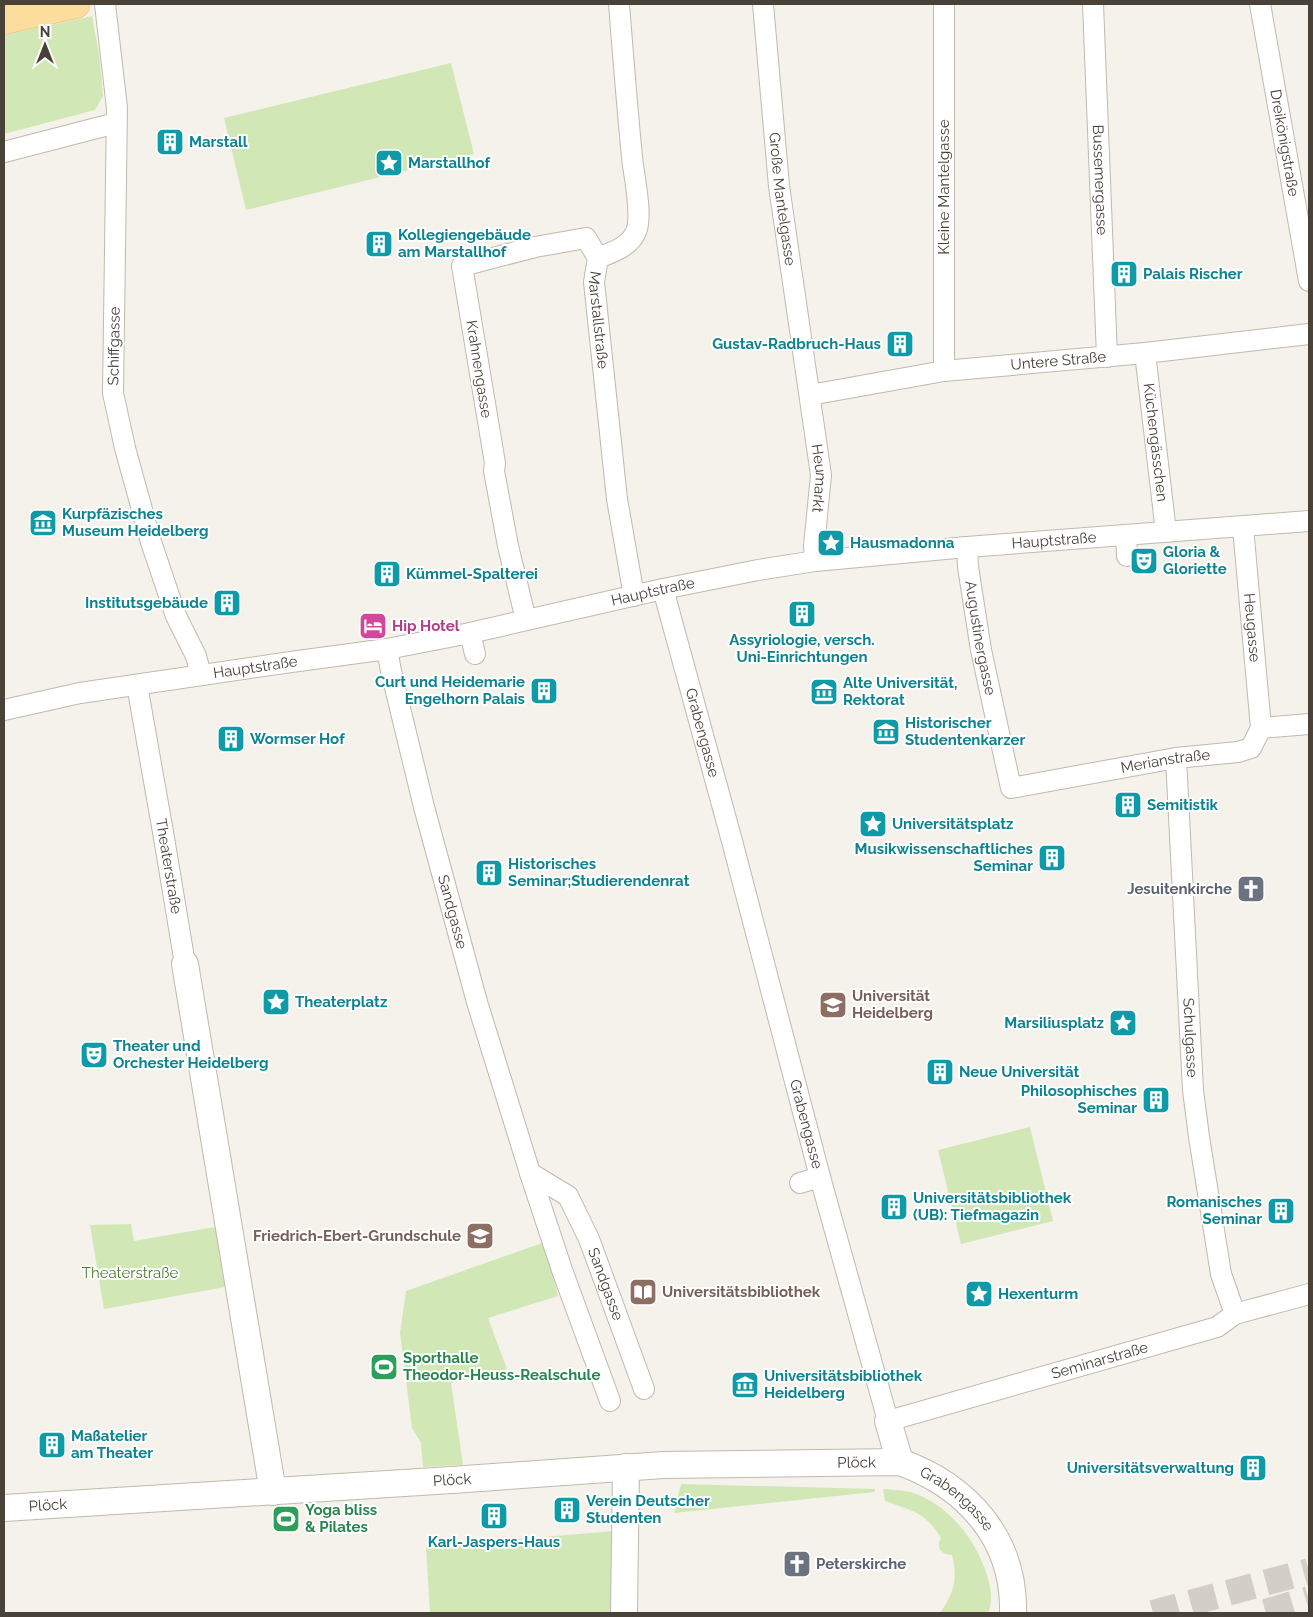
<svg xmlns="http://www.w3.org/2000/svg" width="1313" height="1617" font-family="Raleway,sans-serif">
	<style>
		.green { fill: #d2e7b6 }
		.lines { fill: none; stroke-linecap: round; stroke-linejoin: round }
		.minor-tunnel { stroke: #d3cfc7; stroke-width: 26; stroke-dasharray: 26 13; stroke-linecap: butt }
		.secondary-tunnel { stroke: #d3cfc7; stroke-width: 28; stroke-dasharray: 28 14; stroke-linecap: butt }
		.pedestrian-casing { stroke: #c0b9ae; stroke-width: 22 }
		.minor-casing { stroke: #c0b9ae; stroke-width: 28 }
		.primary-casing { stroke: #e1bb6e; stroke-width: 29 }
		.pedestrian { stroke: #fff; stroke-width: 20 }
		.minor { stroke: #fff; stroke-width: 26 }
		.primary { stroke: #fbde9e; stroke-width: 28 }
		.labels { text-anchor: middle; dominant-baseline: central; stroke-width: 4; stroke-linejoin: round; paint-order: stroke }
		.culture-label { font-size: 15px; font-weight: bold; fill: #0d838f; stroke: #fff; text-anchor: start }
		.street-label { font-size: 15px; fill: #494239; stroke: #fff }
		.hotel-label { font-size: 15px; font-weight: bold; fill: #b23c85; stroke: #fff; text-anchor: start }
		.worship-label { font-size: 15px; font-weight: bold; fill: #5b616d; stroke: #fff; text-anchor: end }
		.education-label { font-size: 15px; font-weight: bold; fill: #785e54; stroke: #fff; text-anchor: start }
		.park-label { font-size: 15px; fill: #4c7a2d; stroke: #fff }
		.leisure-label { font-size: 15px; font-weight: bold; fill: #27864d; stroke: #fff; text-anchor: start }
	</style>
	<rect width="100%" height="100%" fill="#f5f2eb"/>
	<path class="green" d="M92,16l7,38 4,42 -8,14 -91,24v-99z
		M451,63l23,91 -228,56 -22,-92z
		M1030,1127l23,94 -92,23 -23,-94z
		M131,1224l3,17 81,-14 10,60 -121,22 -14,-84z
		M545,1242l13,54 -70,22 19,51 -56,14 12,82 -40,2 -2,-24 -9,-15 -12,-95 6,-42z
		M681,1484l194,5v3l-201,21z
		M883,1489c9,1 19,1 27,3 37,11 64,45 76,80 4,12 8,29 2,41h-48c14,-20 18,-34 12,-58 -10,0 -17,-7 -11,-17 -15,-26 -31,-28 -56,-37z
		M614,1531l-2,82h-182l-4,-66z"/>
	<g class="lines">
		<path class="minor-tunnel" d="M1153,1613l156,-42"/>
		<path class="secondary-tunnel" d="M1266,1613l43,-13"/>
		<defs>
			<g id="pedestrian">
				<path d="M105,4l12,104 -4,285 12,55 26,94 25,74 20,40 5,19"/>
				<path id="s1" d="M619,4c4,51 8,102 13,153 2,20 10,54 5,72 -5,17 -24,23 -39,29l-4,24 23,217 17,97"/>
				<path id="s2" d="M763,4l16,182 42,289 -7,71 1,15"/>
				<path d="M944,4v367"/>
				<path id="s3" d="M1093,4l14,353"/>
				<path id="s4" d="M1260,4l49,277"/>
				<path d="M4,152l112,-29"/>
				<path id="s5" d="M1145,353l21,179"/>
				<path id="s6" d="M810,395l134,-24 201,-18 164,-19"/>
				<path id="s7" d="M1243,527l18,201"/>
				<path d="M1126,535l1,21"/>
				<path id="s8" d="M967,547l1,20 13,83 30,138 165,-30 62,-6 13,-4 10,-20 48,-4"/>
				<path id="s9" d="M663,589l69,252 88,336 68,244 329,-94 18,-13 74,-20"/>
				<path d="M526,620l-18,-74 -14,-75 1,-8 -33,-197 73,-19 51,-9 12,20"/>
				<path d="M470,633l5,21"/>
				<path id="s10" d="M387,649l4,22 33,136 53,195 53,171"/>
				<path id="s11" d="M137,685l26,147 22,132"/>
				<path id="s12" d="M4,710l76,-17 211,-31 96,-13 83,-16 193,-44 95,-19 57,-9 152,-14 342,-26"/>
				<path id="s13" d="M1176,758l17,332 6,47 22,137 14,40"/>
				<path d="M800,1183l20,-6"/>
				<path id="s14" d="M610,1401l-48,-131 -32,-97 38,23 21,43 55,150"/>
			</g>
			<g id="minor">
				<path d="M185,964l88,528"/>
				<path d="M888,1421l12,41"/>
				<path id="s15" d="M4,1508l448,-28 211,-15 237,-3c67,24 115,77 113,151"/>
				<path d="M624,1613l2,-146"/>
			</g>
			<path id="primary" d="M4,20l72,-16"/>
		</defs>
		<use href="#pedestrian" class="pedestrian-casing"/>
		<use href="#minor" class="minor-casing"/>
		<use href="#primary" class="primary-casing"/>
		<use href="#pedestrian" class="pedestrian"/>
		<use href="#minor" class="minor"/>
		<use href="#primary" class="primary"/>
	</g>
	<defs>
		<symbol id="building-square" viewBox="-11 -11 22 22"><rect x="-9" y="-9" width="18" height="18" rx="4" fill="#0f9aa8" stroke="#fff"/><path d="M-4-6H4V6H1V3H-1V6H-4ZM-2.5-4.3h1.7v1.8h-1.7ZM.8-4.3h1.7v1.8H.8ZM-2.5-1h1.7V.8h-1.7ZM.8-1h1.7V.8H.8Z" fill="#fff"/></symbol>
		<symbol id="sight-square" viewBox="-11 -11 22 22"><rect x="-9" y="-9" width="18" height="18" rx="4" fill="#0f9aa8" stroke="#fff"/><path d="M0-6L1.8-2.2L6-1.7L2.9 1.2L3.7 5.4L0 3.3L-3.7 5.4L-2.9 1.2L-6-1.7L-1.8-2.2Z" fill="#fff"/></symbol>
		<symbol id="museum-square" viewBox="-11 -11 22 22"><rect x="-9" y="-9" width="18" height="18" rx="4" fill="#0f9aa8" stroke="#fff"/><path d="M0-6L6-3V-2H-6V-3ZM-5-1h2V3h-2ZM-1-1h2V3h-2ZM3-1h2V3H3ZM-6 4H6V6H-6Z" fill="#fff"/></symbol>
		<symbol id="theatre-square" viewBox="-11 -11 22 22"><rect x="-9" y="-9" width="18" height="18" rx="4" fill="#0f9aa8" stroke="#fff"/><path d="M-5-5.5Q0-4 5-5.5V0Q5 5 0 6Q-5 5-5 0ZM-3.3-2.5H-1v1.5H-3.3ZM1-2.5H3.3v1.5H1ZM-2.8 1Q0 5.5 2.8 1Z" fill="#fff"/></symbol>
		<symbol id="hotel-square" viewBox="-11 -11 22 22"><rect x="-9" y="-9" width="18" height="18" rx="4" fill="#d1479c" stroke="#fff"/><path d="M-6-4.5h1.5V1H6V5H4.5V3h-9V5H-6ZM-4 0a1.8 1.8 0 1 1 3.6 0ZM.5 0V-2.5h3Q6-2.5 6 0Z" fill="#fff"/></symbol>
		<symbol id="church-square" viewBox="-11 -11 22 22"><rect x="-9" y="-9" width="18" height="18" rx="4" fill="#6b7280" stroke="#fff"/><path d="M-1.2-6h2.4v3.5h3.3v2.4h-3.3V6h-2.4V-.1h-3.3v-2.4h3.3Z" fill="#fff"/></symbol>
		<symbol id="university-square" viewBox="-11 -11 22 22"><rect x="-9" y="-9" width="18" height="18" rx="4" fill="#8d6e63" stroke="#fff"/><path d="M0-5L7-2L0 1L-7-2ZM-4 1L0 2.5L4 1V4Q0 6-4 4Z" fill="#fff"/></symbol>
		<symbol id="school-square" viewBox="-11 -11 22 22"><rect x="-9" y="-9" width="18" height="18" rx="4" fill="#8d6e63" stroke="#fff"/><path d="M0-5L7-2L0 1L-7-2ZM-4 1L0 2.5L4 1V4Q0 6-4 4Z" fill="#fff"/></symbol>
		<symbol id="library-square" viewBox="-11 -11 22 22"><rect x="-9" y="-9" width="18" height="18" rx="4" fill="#8d6e63" stroke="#fff"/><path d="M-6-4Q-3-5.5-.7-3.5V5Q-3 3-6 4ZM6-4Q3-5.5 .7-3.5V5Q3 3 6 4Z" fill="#fff"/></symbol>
		<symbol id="stadium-square" viewBox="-11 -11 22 22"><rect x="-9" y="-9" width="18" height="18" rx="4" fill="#2e9e5b" stroke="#fff"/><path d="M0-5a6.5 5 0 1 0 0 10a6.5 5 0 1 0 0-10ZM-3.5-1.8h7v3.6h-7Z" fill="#fff"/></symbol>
	</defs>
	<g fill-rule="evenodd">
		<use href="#building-square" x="154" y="126" width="32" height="32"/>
		<use href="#sight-square" x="373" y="147" width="32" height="32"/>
		<use href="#building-square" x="363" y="228" width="32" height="32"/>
		<use href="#building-square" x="1108" y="258" width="32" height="32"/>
		<use href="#building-square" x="884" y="328" width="32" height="32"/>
		<use href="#museum-square" x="27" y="507" width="32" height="32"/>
		<use href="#sight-square" x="815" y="527" width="32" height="32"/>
		<use href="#theatre-square" x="1128" y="545" width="32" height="32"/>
		<use href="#building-square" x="371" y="558" width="32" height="32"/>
		<use href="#building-square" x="211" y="587" width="32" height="32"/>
		<use href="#building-square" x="786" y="598" width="32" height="32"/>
		<use href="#hotel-square" x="357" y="610" width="32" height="32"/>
		<use href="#building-square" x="528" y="675" width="32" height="32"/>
		<use href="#museum-square" x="808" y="676" width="32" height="32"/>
		<use href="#museum-square" x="870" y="716" width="32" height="32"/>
		<use href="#building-square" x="215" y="723" width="32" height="32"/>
		<use href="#building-square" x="1112" y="789" width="32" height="32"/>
		<use href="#sight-square" x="857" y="808" width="32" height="32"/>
		<use href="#building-square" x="1036" y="842" width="32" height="32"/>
		<use href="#building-square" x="473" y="857" width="32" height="32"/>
		<use href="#church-square" x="1235" y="873" width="32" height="32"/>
		<use href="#sight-square" x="260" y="986" width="32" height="32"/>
		<use href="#university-square" x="817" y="989" width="32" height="32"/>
		<use href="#sight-square" x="1107" y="1007" width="32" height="32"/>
		<use href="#theatre-square" x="78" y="1039" width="32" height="32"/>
		<use href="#building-square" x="924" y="1056" width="32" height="32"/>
		<use href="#building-square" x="1140" y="1084" width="32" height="32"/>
		<use href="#building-square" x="878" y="1191" width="32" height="32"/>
		<use href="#building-square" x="1265" y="1195" width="32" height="32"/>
		<use href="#school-square" x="464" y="1220" width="32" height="32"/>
		<use href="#library-square" x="627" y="1276" width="32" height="32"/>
		<use href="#sight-square" x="963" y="1278" width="32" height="32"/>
		<use href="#stadium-square" x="368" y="1351" width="32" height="32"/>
		<use href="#museum-square" x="729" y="1369" width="32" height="32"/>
		<use href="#building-square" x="36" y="1429" width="32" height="32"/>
		<use href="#building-square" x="1237" y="1452" width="32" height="32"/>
		<use href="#building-square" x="551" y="1494" width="32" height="32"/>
		<use href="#building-square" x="478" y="1500" width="32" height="32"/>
		<use href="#stadium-square" x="270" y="1503" width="32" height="32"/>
		<use href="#church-square" x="781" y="1548" width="32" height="32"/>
	</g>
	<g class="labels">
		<g class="culture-label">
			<text x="189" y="142">Marstall</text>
			<text x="408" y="163">Marstallhof</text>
			<text x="398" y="235">Kollegiengebäude<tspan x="398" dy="17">am Marstallhof</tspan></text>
			<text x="1143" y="274">Palais Rischer</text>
			<text x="881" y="344" text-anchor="end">Gustav-Radbruch-Haus</text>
			<text x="62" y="514">Kurpfäzisches<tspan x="62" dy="17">Museum Heidelberg</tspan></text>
			<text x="850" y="543">Hausmadonna</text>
			<text x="1163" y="552">Gloria &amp;<tspan x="1163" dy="17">Gloriette</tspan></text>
			<text x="406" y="574">Kümmel-Spalterei</text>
			<text x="208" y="603" text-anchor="end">Institutsgebäude</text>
			<text x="802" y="640" text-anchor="middle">Assyriologie, versch.<tspan x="802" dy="17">Uni-Einrichtungen</tspan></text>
			<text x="525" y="682" text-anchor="end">Curt und Heidemarie<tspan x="525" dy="17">Engelhorn Palais</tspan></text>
			<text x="843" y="683">Alte Universität,<tspan x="843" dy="17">Rektorat</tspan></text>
			<text x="905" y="723">Historischer<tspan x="905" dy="17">Studentenkarzer</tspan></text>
			<text x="250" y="739">Wormser Hof</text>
			<text x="1147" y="805">Semitistik</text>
			<text x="892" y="824">Universitätsplatz</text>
			<text x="1033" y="849" text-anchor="end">Musikwissenschaftliches<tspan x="1033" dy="17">Seminar</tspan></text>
			<text x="508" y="864">Historisches<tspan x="508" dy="17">Seminar;Studierendenrat</tspan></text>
			<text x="295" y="1002">Theaterplatz</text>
			<text x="1104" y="1023" text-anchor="end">Marsiliusplatz</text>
			<text x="113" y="1046">Theater und<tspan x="113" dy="17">Orchester Heidelberg</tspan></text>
			<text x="959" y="1072">Neue Universität</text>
			<text x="1137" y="1091" text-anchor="end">Philosophisches<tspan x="1137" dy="17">Seminar</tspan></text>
			<text x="913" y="1198">Universitätsbibliothek<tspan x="913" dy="17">(UB): Tiefmagazin</tspan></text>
			<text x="1262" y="1202" text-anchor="end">Romanisches<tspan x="1262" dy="17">Seminar</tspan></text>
			<text x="998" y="1294">Hexenturm</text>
			<text x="764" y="1376">Universitätsbibliothek<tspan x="764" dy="17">Heidelberg</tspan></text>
			<text x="71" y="1436">Maßatelier<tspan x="71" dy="17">am Theater</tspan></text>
			<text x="1234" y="1468" text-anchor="end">Universitätsverwaltung</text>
			<text x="586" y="1501">Verein Deutscher<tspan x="586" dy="17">Studenten</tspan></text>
			<text x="494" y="1542" text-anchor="middle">Karl-Jaspers-Haus</text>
		</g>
		<g class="street-label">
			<text stroke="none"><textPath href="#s4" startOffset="141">Dreikönigstraße</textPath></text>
			<text stroke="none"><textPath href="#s3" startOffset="176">Bussemergasse</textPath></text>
			<text transform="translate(944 187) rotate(-90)">Kleine Mantelgasse</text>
			<text stroke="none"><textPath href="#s2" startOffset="196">Große Mantelgasse</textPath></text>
			<text stroke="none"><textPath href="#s1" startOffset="339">Marstallstraße</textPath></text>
			<text transform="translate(114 346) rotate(-89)">Schiffgasse</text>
			<text stroke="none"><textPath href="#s6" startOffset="251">Untere Straße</textPath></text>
			<text transform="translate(479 369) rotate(81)">Krahnengasse</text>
			<text stroke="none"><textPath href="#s5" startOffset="90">Küchengässchen</textPath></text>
			<text stroke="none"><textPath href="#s2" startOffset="478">Heumarkt</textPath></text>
			<text stroke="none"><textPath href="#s12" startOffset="1065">Hauptstraße</textPath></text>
			<text stroke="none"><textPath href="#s12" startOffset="660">Hauptstraße</textPath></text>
			<text stroke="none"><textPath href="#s7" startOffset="101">Heugasse</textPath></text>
			<text stroke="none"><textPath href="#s8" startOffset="92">Augustinergasse</textPath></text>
			<text stroke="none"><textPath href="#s12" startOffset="255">Hauptstraße</textPath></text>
			<text stroke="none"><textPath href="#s9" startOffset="149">Grabengasse</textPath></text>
			<text stroke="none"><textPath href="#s8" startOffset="402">Merianstraße</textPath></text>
			<text stroke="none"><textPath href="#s11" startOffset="184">Theaterstraße</textPath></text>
			<text stroke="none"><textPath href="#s10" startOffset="271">Sandgasse</textPath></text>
			<text stroke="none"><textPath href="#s13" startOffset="280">Schulgasse</textPath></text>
			<text stroke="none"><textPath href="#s9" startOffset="554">Grabengasse</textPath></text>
			<text stroke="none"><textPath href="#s14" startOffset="382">Sandgasse</textPath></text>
			<text stroke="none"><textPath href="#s9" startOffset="1082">Seminarstraße</textPath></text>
			<text stroke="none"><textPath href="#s15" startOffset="854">Plöck</textPath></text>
			<text stroke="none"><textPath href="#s15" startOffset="449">Plöck</textPath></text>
			<text stroke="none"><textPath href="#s15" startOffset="966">Grabengasse</textPath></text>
			<text stroke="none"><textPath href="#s15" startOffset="44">Plöck</textPath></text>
		</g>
		<g class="hotel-label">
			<text x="392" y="626">Hip Hotel</text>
		</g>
		<g class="worship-label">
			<text x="1232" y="889">Jesuitenkirche</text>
			<text x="816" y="1564" text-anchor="start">Peterskirche</text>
		</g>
		<g class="education-label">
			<text x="852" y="996">Universität<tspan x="852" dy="17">Heidelberg</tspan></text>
			<text x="461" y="1236" text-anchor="end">Friedrich-Ebert-Grundschule</text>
			<text x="662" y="1292">Universitätsbibliothek</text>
		</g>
		<g class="park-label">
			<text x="130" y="1273">Theaterstraße</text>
		</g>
		<g class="leisure-label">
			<text x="403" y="1358">Sporthalle<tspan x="403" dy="17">Theodor-Heuss-Realschule</tspan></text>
			<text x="305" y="1510">Yoga bliss<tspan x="305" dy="17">&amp; Pilates</tspan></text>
		</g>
	</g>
	<rect width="1313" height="1617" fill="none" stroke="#494239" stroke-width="10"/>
	<g transform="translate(45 45)" stroke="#ffffff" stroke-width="4" paint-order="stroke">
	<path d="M0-4L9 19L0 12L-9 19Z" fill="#494239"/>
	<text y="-8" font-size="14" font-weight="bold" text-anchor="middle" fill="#494239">N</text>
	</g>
</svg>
